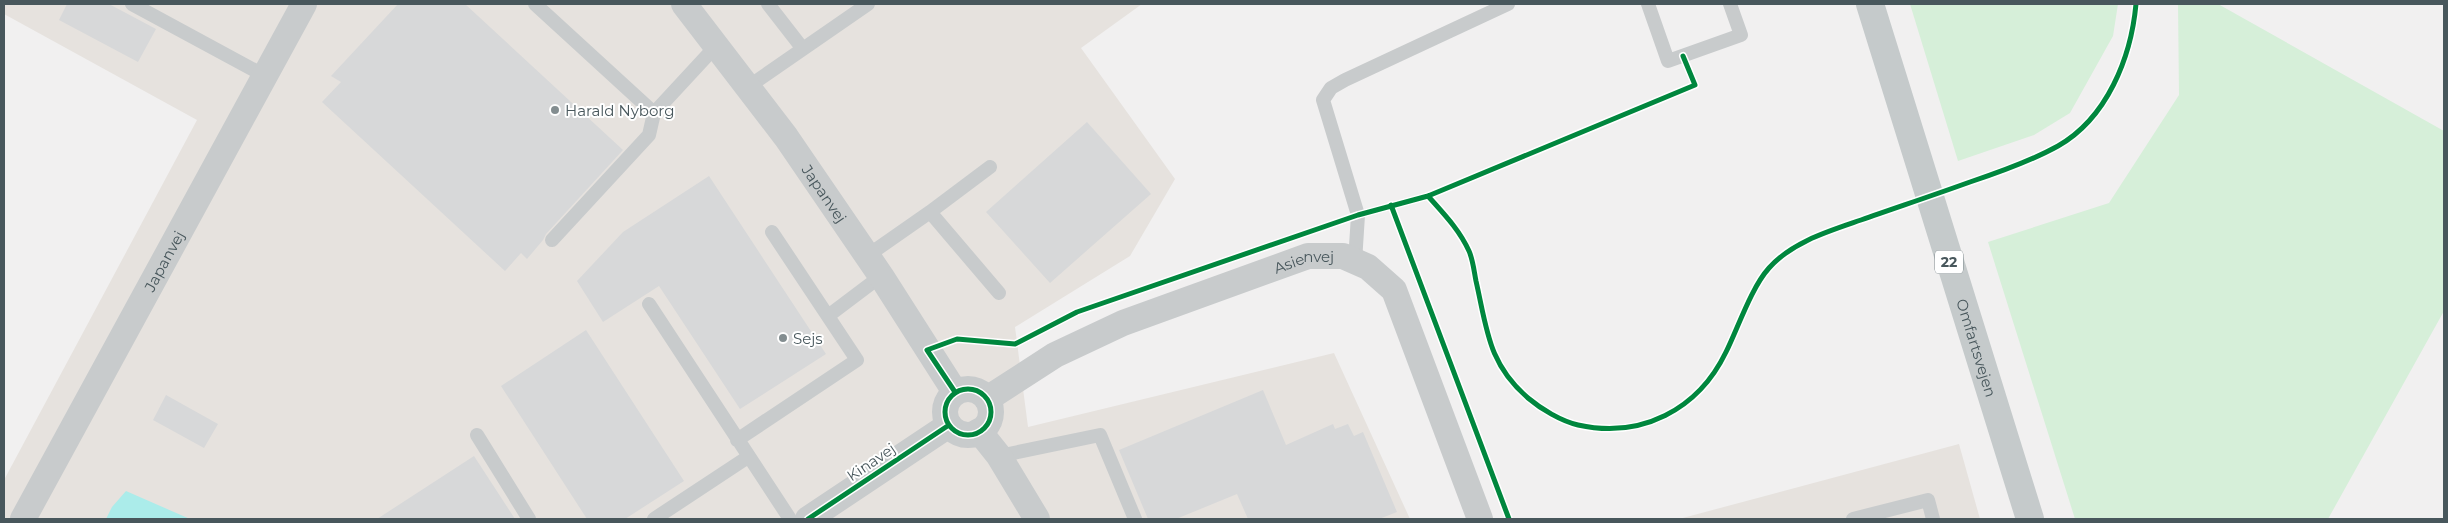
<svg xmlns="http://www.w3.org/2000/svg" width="2448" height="523" font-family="Montserrat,sans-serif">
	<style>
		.commercial { fill: #e6e2de }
		.green { fill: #d6efd9 }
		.water { fill: #abecea }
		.building { fill: #d7d8d9 }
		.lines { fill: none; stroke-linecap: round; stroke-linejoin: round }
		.service { stroke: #c8cbcc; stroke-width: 14 }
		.minor { stroke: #c8cbcc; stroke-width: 26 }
		.primary { stroke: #c5cacb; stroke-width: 28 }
		.cycleway-casing { stroke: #fff; stroke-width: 8 }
		.cycleway { stroke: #00873e; stroke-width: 5 }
		.poi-dot { fill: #838d90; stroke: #fff; stroke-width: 2 }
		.labels { text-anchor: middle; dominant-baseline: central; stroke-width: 4; stroke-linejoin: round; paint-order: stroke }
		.shield { fill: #fff; stroke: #7f898d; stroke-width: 1 }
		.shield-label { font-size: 14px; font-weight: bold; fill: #48575c }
		.poi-label { font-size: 15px; fill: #48575c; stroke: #fff; text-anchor: start }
		.street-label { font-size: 15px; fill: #48575c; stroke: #fff }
	</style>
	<rect width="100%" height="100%" fill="#f1f0f0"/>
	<path class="commercial" d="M4,4h1138l-61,44 94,131 -45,77 -115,71 13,100 306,-74 76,166h-1406v-39l193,-360 -193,-106z
		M1959,444l21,75h-301z"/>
	<path class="green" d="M1910,4h208l-5,32 -43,77 -36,22 -76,26z
		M2178,4h40l226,127v180l-116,208h-253l-87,-277 121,-39 70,-108z"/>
	<path class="water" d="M126,491l64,28h-84l6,-12z"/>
	<path class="building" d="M67,4h42l47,25 -18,33 -79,-42z
		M398,4h67l158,146 -77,84 -3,6 -16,19 -6,-6 -16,18 -183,-169 19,-20 -10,-6z
		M1087,122l64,72 -101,89 -64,-71z
		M709,176l117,178 -86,55 -81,-123 -56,36 -26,-41 46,-49z
		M586,330l98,151 -59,38h-38l-86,-133z
		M1263,390l23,55 47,-21 2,5 13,-5 6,12 9,-4 34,80 -18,7h-131l-11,-25 -61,25h-28l-29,-69z
		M166,395l52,29 -14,24 -51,-28z
		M474,456l41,63h-138z"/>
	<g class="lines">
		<path class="service" d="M132,4l133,72
			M535,4l119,109 62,-67
			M768,4l35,45
			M1648,4l20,57 73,-26 -11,-31
			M748,87l120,-83
			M930,212l60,-45
			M552,240l97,-105 5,-22
			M867,256l63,-44 69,81
			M1355,262l3,-47 -35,-115 8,-12 14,-8 163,-76
			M649,304l141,215
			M828,316l53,-40
			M477,435l52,84
			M737,440l120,-80 -85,-128
			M999,456l101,-21 35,84
			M654,519l94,-62
			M1853,519l75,-19 5,19"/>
		<g class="minor">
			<path id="s1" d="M684,4l102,133 95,139 74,116"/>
			<circle cx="968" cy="412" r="23"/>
			<path id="s2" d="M987,399l68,-44 68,-32 185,-67h35l25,11 26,23 86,229"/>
			<path d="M979,431l20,25 38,63"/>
			<path id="s3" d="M23,519l281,-515"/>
			<path d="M808,519l141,-94"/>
		</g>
		<path class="primary" id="s4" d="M1870,4l160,515"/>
		<defs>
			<path id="cycleway" d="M1428,196c15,17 31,33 41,55 4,9 5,20 7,30 11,48 12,83 52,117 13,11 33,23 50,27 63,14 120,-15 148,-73 12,-24 25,-64 43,-84 23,-26 60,-37 92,-48 37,-13 73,-25 109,-38 30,-10 61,-21 88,-36 49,-28 73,-88 78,-142
				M1391,205l118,314
				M945 412a23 23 0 1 1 46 0a23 23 0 1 1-46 0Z
				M955,392l-28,-42 30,-11 58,5 62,-32 281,-97 70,-19 267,-111 -12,-29
				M808,519l141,-94"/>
		</defs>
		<use href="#cycleway" class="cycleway-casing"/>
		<use href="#cycleway" class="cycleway"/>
	</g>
	<g class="poi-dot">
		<circle cx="555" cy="110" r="5"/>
		<circle cx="783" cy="338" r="5"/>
	</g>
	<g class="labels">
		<rect class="shield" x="1935" y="250.5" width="28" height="23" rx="4"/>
		<g class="shield-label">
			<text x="1949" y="262">22</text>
		</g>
		<g class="poi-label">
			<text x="565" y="110">Harald Nyborg</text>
			<text x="793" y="338">Sejs</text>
		</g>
		<g class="street-label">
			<text stroke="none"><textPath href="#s1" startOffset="236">Japanvej</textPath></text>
			<text stroke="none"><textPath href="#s3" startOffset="294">Japanvej</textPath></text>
			<text stroke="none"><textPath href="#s2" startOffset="348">Asienvej</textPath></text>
			<text stroke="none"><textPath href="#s4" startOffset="360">Omfartsvejen</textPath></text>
			<text transform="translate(871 462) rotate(-34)">Kinavej</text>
		</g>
	</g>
	<rect width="2448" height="523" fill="none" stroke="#48575c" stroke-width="10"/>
</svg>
